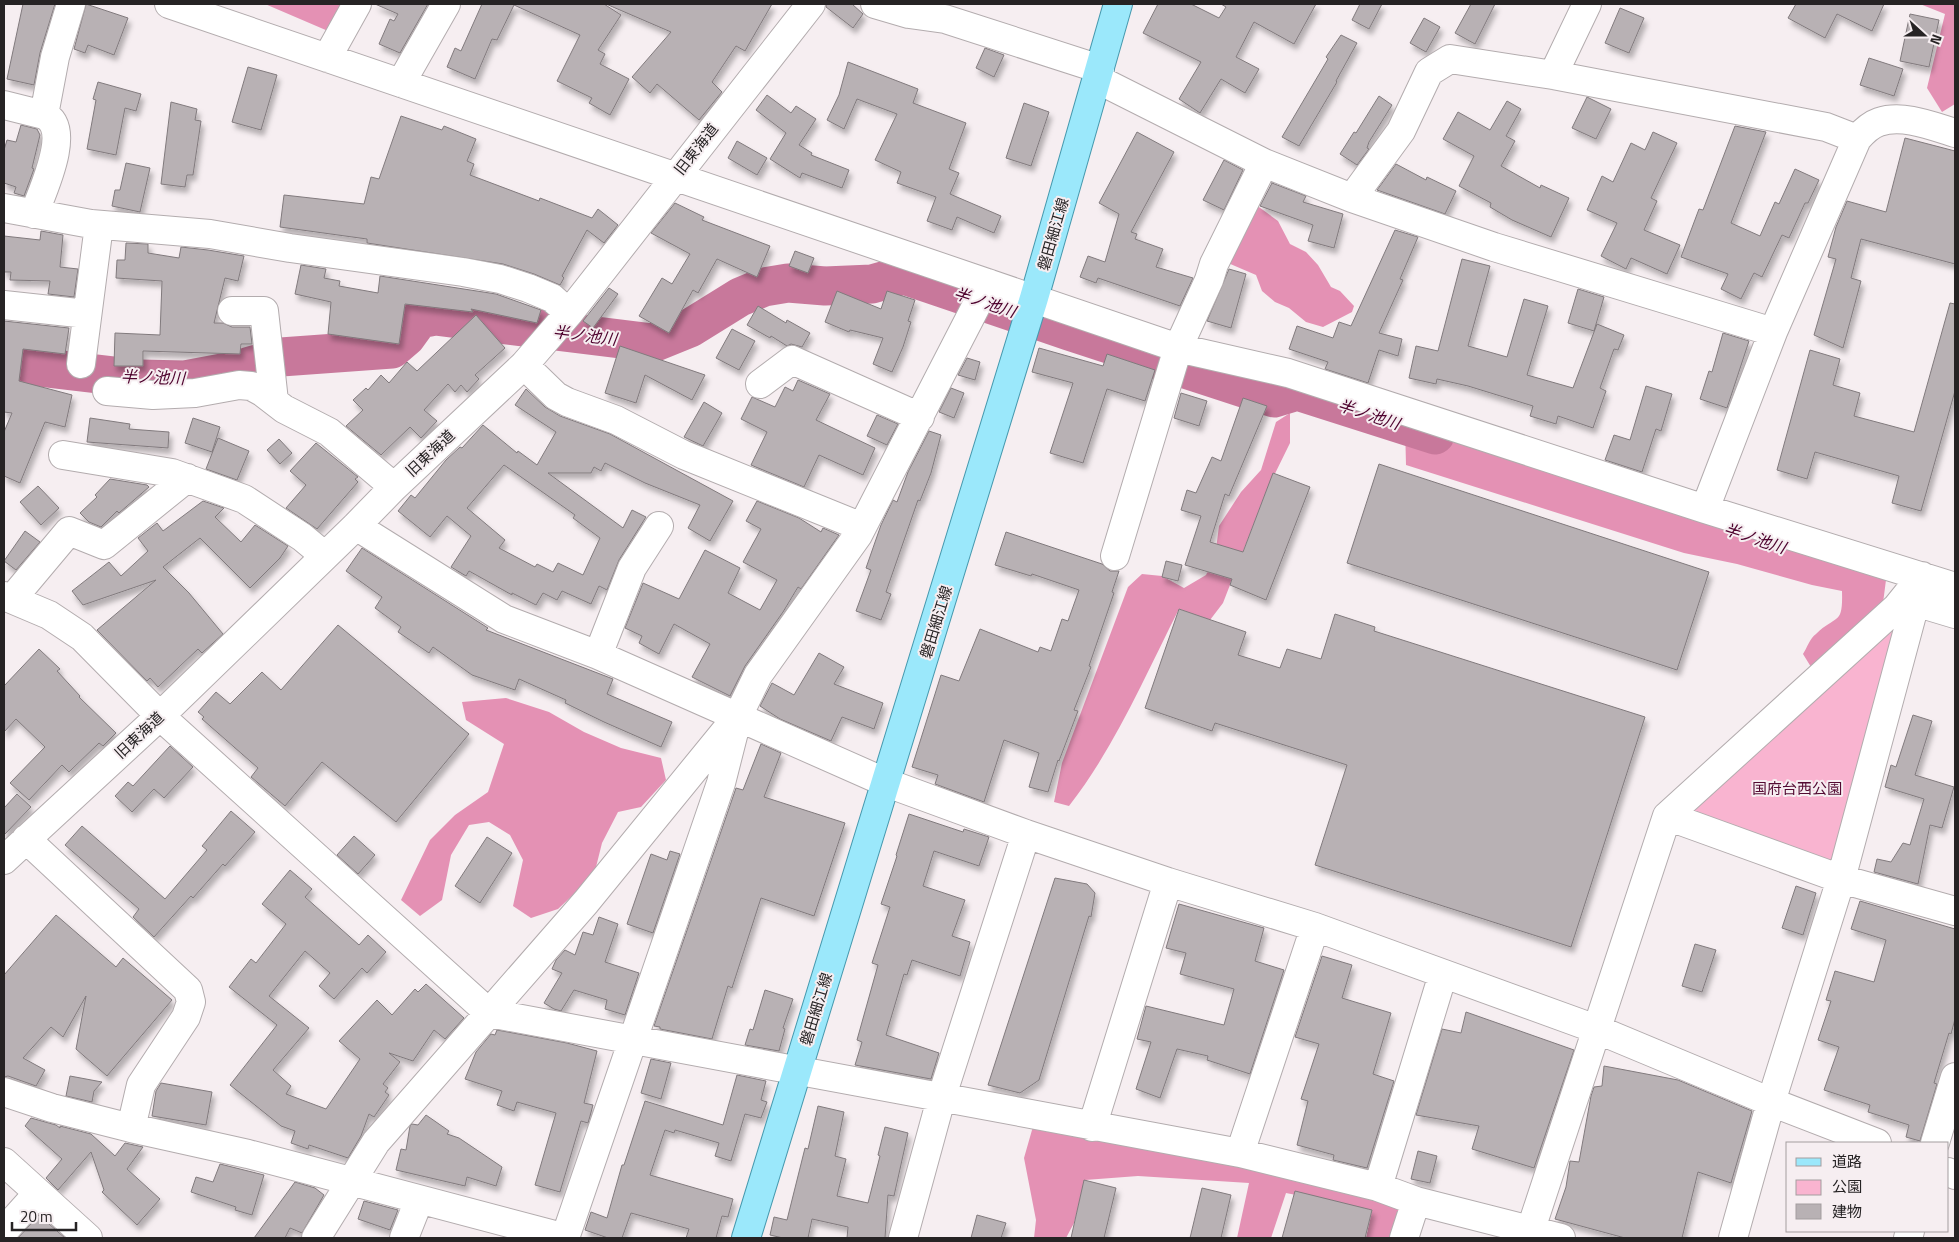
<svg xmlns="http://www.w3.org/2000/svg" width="1959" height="1242" font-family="'Titillium Web','Noto Sans JP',sans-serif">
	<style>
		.green { fill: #f9b4d0 }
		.forest { fill: #e491b4 }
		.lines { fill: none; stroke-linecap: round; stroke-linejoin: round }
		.river { stroke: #c8789b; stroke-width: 39 }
		.building { fill: #b8b1b4; stroke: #817a7d; fill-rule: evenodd; filter: url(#shadow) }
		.minor-casing { stroke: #b3acae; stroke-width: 30 }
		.major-casing { stroke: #4699ae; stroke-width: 30 }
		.minor { stroke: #fff; stroke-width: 28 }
		.major { stroke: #9be8fb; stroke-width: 28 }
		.labels { text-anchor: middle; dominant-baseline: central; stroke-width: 4; stroke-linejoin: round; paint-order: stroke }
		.street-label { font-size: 15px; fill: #262324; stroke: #f6eef1 }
		.park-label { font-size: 15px; fill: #530a32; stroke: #f6eef1 }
		.water-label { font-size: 16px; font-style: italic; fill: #4e032e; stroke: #f6eef1 }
	</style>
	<defs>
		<filter id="shadow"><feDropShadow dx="3" dy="5.5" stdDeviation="2.5" flood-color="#0004"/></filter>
	</defs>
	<rect width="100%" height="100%" fill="#f6eef1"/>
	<path class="green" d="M1897,613l12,5 -67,242 -15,5 -143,-48z"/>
	<path class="forest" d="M265,4h78l-15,27z
		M1920,4h35v100l-13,8 -15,-24 18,-74z
		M1252,202l26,19 12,23 16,8 12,13 13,22 9,4 14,15 -2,6 -29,15 -17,-5 -17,-14 -14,-6 -13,-11 -6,-16 -35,-15z
		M1290,413v30l-24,49 -43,111 -13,17 -31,-11c-34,67 -64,138 -110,197l-15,-4 8,-39 66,-176 14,-13 20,2 22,12 22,-13 9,-18 4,-31 22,-34 20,-22 15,-48z
		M1405,425l481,155 -3,23 -43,56 -29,8 -8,-13c4,-6 7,-16 13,-20 21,-20 27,-8 26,-43l-30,-6 -75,-21 -53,-11 -278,-88z
		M506,698l43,14 35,20 37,16 40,10 5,22 -25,27 -23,5 -16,31 -8,32 -36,34 -27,9 -18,-12 10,-46 -13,-25 -21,-13 -20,3 -18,30 -9,45 -22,16 -19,-16 29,-60 25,-25 33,-23 16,-48 -38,-24 -4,-18z
		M1036,1116l373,87 -10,35h-33l6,-28 -86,-17 -15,45h-34l12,-55 -111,-7 -53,4 -11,43 -8,15h-32l2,-18 -12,-62z"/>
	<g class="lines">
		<path class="river" d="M4,363l136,16 45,1 48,-9 48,-14 111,-8 14,-12 13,-18 16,-3 218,27 37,-15 50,-31 24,-10 24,-4 37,3 47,-2 32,-9 165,56 205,67 23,-7 138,44"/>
	</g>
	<path class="building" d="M23,4h32l-15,49 -6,32 -27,-6z
		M86,4l42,14 -14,37 -26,-10 -3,8 -11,-4z
		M375,4h53l-28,49 -21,-9 11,-25 4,2 4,-7z
		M482,4h122l17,11 -23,35 7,4 -5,10 29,15 -19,36 -21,-12 3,-5 -35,-17 23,-46 -66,-30 -17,35 -5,-1 -17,40 -28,-12 8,-19 6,3z
		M606,4h166l-27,47 -9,-5 -24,36 10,10 -23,28 -42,-36 -7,9 -18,-16 39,-45z
		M826,4h26l11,10 -10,14 -27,-21z
		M1158,4h33l28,14 7,-11 -5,-3h95l-22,40 -40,-22 -18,35 23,12 -14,24 -24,-14 -21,34 -21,-14 22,-37 -58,-29z
		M1360,4h22l-13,25 -17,-9z
		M1471,4h24l-20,40 -20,-11z
		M1796,4h88l-12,27 -35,-17 -12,24 -37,-20z
		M1620,8l24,10 -15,35 -24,-10z
		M1910,14l29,6 -10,47 -29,-6z
		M1424,18l16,9 -14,25 -16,-9z
		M1341,35l16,8 -21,38 1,1 -38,64 -17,-9 46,-78 -2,-2z
		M985,48l19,7 -10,22 -18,-9z
		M1869,58l34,11 -9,27 -34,-11z
		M848,62l70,27 -5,14 53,20 -17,46 10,4 -9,21 51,22 -7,17 -37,-16 -5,13 -25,-9 9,-24 -39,-14 4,-11 -26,-12 22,-46 -40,-15 -13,30 -17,-9 12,-25z
		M248,67l29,8 -16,55 -29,-8z
		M98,82l43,12 -5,17 -11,-3 -9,47 -29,-6 9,-49 -3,-1z
		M767,95l24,18 5,-7 20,13 -17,26 13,8 -1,2 38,15 -7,18 -40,-15 -2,5 -30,-19 16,-26 -30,-23z
		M1379,96l13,9 -23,37 -2,6 2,1 -12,16 -17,-11 14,-22 2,1z
		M1587,97l24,12 -15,30 -24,-11z
		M1507,101l14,8 -15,27 9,5 -14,25 39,22 1,-3 28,13 -18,39 -39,-17 -22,-13 1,-4 -32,-17 15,-30 -31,-17 15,-27 32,18z
		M171,102l26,7 -2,11 6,1 -8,54h-6l-2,12 -24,-3z
		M1024,103l25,9 -18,54 -25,-8z
		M401,116l41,14 2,-4 32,13 -9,22 7,3 -4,11 69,26 1,-3 52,20 6,-9 20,16 -14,18 -17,-13 -25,46 2,2 -4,7 -26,-11 -31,-10 -136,-21v-4l-87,-12 4,-32 80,9 7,-27 8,2z
		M21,125l16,4 3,6 -8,33 2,1 -10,27 -10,-3 2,-6 -12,-4v-33l3,-10 9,2z
		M1735,126l31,6 -35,91 29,13 15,-34 4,2 16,-35 24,11 -11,23h-3l-16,35 -7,-3 -20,42 -8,-4 -13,26 -20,-10 7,-15 -47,-17 18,-48 4,1z
		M1137,132l37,20 -43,80 6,2 -2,5 28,10 -7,18 37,11 -13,28 -82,-28 -2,5 -16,-6 8,-21 17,6 14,-48 -20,-11z
		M1653,132l24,11 -26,55 6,3 -13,29 36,15 -13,29 -36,-16 -5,11 -25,-13 16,-33 -30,-13 15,-34 11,6 18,-39 14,7z
		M1905,138l50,13v113l-94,-25 -10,39 10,3 -18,67 -29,-13 22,-76 -8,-2 8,-30 11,-26 39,11z
		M737,141l30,17 -10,17 -29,-17z
		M1224,160l19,10 -19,40 -21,-10z
		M126,163l24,5 -10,44 -28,-6 3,-16h5z
		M1396,164l30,16 1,-3 29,14 -11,23 -68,-24z
		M1272,183l34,13 -3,6 40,12 -9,34 -26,-7 5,-16 -53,-19z
		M675,203l29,14 -2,3 68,26 -13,31 -40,-18 -19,34 -5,-3 -24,43 -30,-17 23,-38 10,6 18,-30 -39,-21z
		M1395,230l23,7 -18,42 3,1 -24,53 23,6 -4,17 -19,-6 -11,33 -43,-14 3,-7 -39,-13 8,-23 36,12 6,-16 12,4z
		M41,231l22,4 -3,32 18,2 -4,28 -26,-3 2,-13 -40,-1 1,-8h-7v-36l36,4z
		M126,243l22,1v9l31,5 2,-11 27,3 36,6 -6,25 -13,-3 -11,45h9l9,4h18l2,17h-11l-1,10 -97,-3v15h-29l1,-33 45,2 2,-54 -46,-3 1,-18h8z
		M795,251l19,7 -6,15 -19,-7z
		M1462,259l28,7 -22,80 39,11 17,-58 24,7 -21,69 46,13 24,-64 27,11 -6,15 -4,-1 -14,39 6,3 -13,37 -35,-12 -2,8 -26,-8 3,-10 -65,-20 -31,-7 -1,5 -27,-6 7,-32 22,5z
		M301,265l25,4 -2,9 16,3 -1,5 39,7 2,-17 116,18 45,16 -4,13 -66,-14 2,3 -68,-8 -6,40 -71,-10 3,-32 -36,-8z
		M1229,269l17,5 -15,54 -24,-7z
		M609,288l9,6 -25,34 -10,-7z
		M1578,289l26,8 -10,34 -26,-8z
		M837,291l44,18 6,-18 28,9 -7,21 3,1 -8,25 -11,25 -19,-8 10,-26 -33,-8 -1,2 -24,-10z
		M1950,303l5,1v87l-34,120 -29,-8 7,-27 -84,-24 -8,27 -30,-9 33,-120 30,9 -7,26 27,8 -6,23 60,16z
		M758,306l28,17 1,-3 23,13 -8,14 -11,-3 -4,2 -16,-10 -1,2 -23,-13z
		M476,315l29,33 -30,27 4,4 -12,13 -6,-7 -6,7 -7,-8 -24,26 13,11 -16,17 -11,-11 -29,28 -35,-29 17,-16 -10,-10 13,-12 2,2 13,-15 8,8 18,-21 10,9z
		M4,321l65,7 -4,26 -42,-5 -4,32 53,14 -7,32 -20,-5 -25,61 -16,-7v-44l8,-19 -8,-1z
		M732,329l23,12 -16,29 -23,-12z
		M1723,333l26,8 -22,67 -27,-9 9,-28 3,1z
		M620,346l85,29 -13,25 -47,-25 -9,28 -31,-10z
		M1039,348l64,18 4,-12 48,16 -10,31 -38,-12 -24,74 -33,-10 23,-70 -41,-11z
		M967,358l13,4 -5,18 -17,-5z
		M798,380l32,14 -14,26 59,28 -12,27 -44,-20 -15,32 -53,-22 16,-33 -26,-13 11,-22 23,10 10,-20 8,4z
		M1646,386l26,8 -11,37 -5,-2 -14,43 -37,-12 9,-25 16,5z
		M951,388l13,5 -10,25 -15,-6z
		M526,389l19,18 15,9 50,18 123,67 -23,40 -22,-13 12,-23 -55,-22 -40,-20 -4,8 -7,-4 -3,6h-43l75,55 9,-18 14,7 -27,43 -12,30 -8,-4 -8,18 -29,-13 -5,9 -14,-7 -7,12 -24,-12v2l-43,-24 -3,5 -15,-9 20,-31 -24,-20 -17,21 -32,-26 13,-16 4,3 31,-38 14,-13 2,1 21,-23 34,28 1,-2 19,14 19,-33 -41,-27zM504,465l71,50 -2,3 27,20 -17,37 -25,-12 -5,9 -16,-8 -2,3 -36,-19 6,-8 -38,-32z
		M1181,393l26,8 -8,25 -25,-8z
		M1243,398l24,8 -38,90 -4,-2 -15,48 33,10 30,-79 37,14 -44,113 -36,-15 2,-6 -47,-14 16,-49 -20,-6 6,-20 9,3 16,-36 9,4z
		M704,402l18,11 -19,33 -19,-9z
		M877,415l21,9 -11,21 -20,-9z
		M90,418l40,6 -1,5 40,3 -1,16 -81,-6z
		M193,418l27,9 -8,25 -27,-9z
		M929,431l12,4 -10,38 -11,28 -2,-1 -32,92 5,2 -10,26 -25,-9 15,-41 -5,-2 15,-43 12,-25 4,2 11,-30z
		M218,438l31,13 -12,29 -31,-11z
		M279,439l13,14 -12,11 -13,-14z
		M316,443l42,34 -3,2 3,3 -41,47 -31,-21 20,-23 -16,-14z
		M1379,464l330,108 -32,98 -330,-107z
		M110,479l37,6 2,2 -30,26 -2,-2 -16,16 -12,-5 -9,-9 17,-16 -2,-2z
		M38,486l21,22 -18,17 -21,-23z
		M203,501l21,7 -9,9 26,25 14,-17 33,21 -8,12 -30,30 -50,-50 -37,29 26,26 34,41 -21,19 -4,-4 -40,38 -8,-9 -3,3 -50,-51 59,-50 -73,25 -11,-14 37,-29 12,14 27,-25 -10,-13 19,-15 6,8z
		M757,501l42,17 22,14 2,-4 16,7 -38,54 -3,-2 -15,25 -38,54 -15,30 -38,-19 18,-33 -36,-20 -15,30 -20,-11 3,-7 -17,-8 18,-45 36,16 26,-49 35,18 -12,25 32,17 17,-30 -34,-18 18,-33 -15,-8z
		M25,531l15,11 -24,28 -12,-9z
		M1006,532l96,32 8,7h9l-7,21 2,1 -25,73 2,1 -17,43 4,1 -19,50 -1,-1 -10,32 -19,-5 10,-34 -35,-13 -20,62 -49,-18 3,-9 -26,-8 29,-92 18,6 21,-52 58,23 2,-5 11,4 11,-32 6,2 11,-31 -47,-16 -1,2 -36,-11z
		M362,548l126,80 -2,2 127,49 -6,15 65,28 -11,25 -57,-25 -39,-19 1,-3 -47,-21 -4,11 -43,-15 -39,-28 -4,6 -31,-21 3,-5 -26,-19 7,-11 -36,-26z
		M1166,561l16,4 -4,16 -16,-4z
		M1179,609l67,23 -8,23 42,13 7,-19 34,10 14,-45 40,13 -1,4 271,86 -74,230 -256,-82 32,-100 -132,-42 -3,8 -67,-23z
		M338,625l131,109 -73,88 -74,-60 -37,44 -34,-29 7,-9 -56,-49 2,-2 -6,-5 18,-20 14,12 32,-32 19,18z
		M39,649l21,20 -3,2 23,25 -1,1 37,36 -13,13 -4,-3 -30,29 -7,-7 -33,35 -19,-17 35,-36 -29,-28 -12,13v-46z
		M819,653l25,14 -10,17 49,19 -9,26 -32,-12 -11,24 -51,-22 -20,-13 12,-23 22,12z
		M1913,715l19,6 -17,54 39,12 -12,41 -12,-3 -12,59 -44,-12 3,-13 14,3 12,-19 7,2 14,-46 -39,-12 6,-22 5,2z
		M761,744l20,9 -17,44 81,26 -31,93 -53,-18 -29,90 -4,-2 -16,53 -52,-10v-2l-6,-1 82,-238 7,2z
		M170,746l23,21 -29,31 -10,-9 -22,23 -17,-16 13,-14 5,4z
		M17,794l14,13 -27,28v-27z
		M231,811l24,21 -30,34 -2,-2 -30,34 -2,-2 -37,41 -21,-20 6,-8 -74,-64 17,-19 83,73 42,-49 -5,-4z
		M909,814l54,18 1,-3 25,8 -10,29 -45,-15 -11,35 42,14 -13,36 18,6 -10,34 -48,-16 -5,15 -3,-1 -18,61 53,18 -8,26 -76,-14 7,-23 -5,-2 21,-75 -6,-2 18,-56 -9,-3 16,-48 -1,-1z
		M354,836l21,19 -17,19 -21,-19z
		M487,837l25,16 -32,50 -25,-17z
		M670,851l10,3 -27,79 -26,-9 24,-70 16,6z
		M290,870l22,19 -7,8 54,48 9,-10 18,17 -19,21 -5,-5 -28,31 -15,-13 11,-13 -25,-22 -36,45 40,32 -36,42 18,16 -5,8 40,15 34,-50 -21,-18 38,-41 15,15 23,-26 3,3 8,-8 38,34 -19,21 -11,-9 -21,31 -24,-8 11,9 -17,22 5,4 -3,4 4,3 -15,22 -5,-3 -8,22 -13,22 -39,-13 -1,4 -17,-6 4,-12 -14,-5 -51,-41 47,-60 -48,-38 22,-28 5,4 30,-39 -24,-20z
		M1055,878l32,6 8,9 -4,24 -2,-1 -50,164 -19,13 -32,-8z
		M1796,886l20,7 -13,42 -21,-7z
		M1860,901l95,28v90l-4,15 -2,-1 -15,50 3,1 -17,57 -14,-4 3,-12 -41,-13 2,-7 -46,-15 15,-43 -21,-7 13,-39 -5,-1 9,-29 39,11 12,-42 -35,-11z
		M1179,904l85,24 -9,33 29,9 -34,104 -43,-14 1,-4 -31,-7 -17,49 -24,-9 15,-47 -14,-3 9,-33 78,19 10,-36 -54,-15 6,-21 -20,-5z
		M56,915l60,52 7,-9 49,42 -65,76 -31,-27 10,-53 -23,41 -12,-10 -28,31 22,12 -9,16 -28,-10 -4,1v-102z
		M599,917l19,7 -13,38 34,11 -14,42 -20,-6 2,-9 -33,-10 -13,21 -7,-2 -10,-6 18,-30 -10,-4 4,-9 9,-10 10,5 8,-23 10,3z
		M1695,944l21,6 -14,42 -20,-6z
		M1322,956l30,9 -10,33 49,15 -18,61 21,7 -27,87 -34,-8 1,-5 -37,-10 11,-44 -7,-2 18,-55 -24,-7z
		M765,990l28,9 -10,29 2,1 -6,22 -34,-6 5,-16 3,1z
		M1466,1012l108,38 -40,118 -62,-19 7,-23 -63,-11 26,-86 19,4z
		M497,1030l70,13 30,8 -13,52 9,2 -3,11 -2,7 -7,-2 -21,71 -25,-7 21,-72 -39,-11 -3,9 -17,-6 5,-14 -37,-12 11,-27 15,-18 4,1z
		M651,1059l20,4 -10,36 -20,-6z
		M1604,1066l74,14 74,31 -21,72 -33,-11 -16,66h-57l-70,-19 11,-32 4,-26 9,1 12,-66 3,-9 8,-1z
		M737,1075l29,6 -5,19 6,2 -6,16 -16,-4 -14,47 -16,-5 4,-13 -44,-13 -1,3 -9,-3 -15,45 83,24 -5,18 -6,-1 -6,22h-30l3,-9 -58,-16 -9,25h-14l-23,-8 6,-18 16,6 15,-53h2l21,-64 78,24z
		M70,1076l32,6 -8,9 -2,11 -26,-6z
		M161,1083l51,9 -6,33 -54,-9 4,-25z
		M818,1106l26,6 -9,44 11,3 -9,37 31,7 12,-47 -2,-1 7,-28 23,6 -14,63 -6,-1 -3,43h-38l1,-11 -36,-8 -4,19h-25l-13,-3 4,-18 13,3 18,-72 3,1z
		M426,1115l23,16 -2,3 12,4 43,29 -6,19 -29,-9 -2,9 -69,-16 5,-21 5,1 4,-24 2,-2 6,1z
		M31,1118l25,7 4,3v-2l31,8 24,22 10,-13 18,4 -16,22 33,30 -23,26 -35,-33 2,-2 -13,-38 -33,38 -12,-12 16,-19 -37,-33z
		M1418,1151l19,5 -7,27 -19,-4z
		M220,1164l44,11 -12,40 -17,-5 1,-3 -45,-15 5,-15 17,5z
		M1084,1180l32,8 -12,50h-33z
		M295,1182l20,6 9,7 -22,38 -12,-5 -5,10h-31z
		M1202,1188l29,7 -10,43h-31z
		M1295,1191l77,19 -7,28h-83z
		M364,1201l34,9 -8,20 -32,-11z
		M39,1215l26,23h-47z
		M977,1215l29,8 -5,15h-30z"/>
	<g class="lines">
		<defs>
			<path id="minor" d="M169,4l1009,344 110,25 417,136 250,78
				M875,4l34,10 36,5 155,50
				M327,58l30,-54
				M1553,75l34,-71
				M1097,79l167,84 88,35 142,49 279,85
				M401,83l45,-79
				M4,105l40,10c29,13 -2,77 -10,99
				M44,115l11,-58 16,-53
				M1352,198l49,-67 28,-59 21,-13 103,16 273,52 31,12
				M4,208l87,16 119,10 80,14 173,24 37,7 28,9 24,10 17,15
				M4,305l83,9
				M232,311h32l10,90
				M81,364l18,-139
				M524,365l32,31 11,6 49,18 68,35 178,72
				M760,384l32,-24 128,57
				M107,391l46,4 42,-2 44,-8 12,1 11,6 22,17 45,23 65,55
				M63,455l109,18 72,26 58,38 23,19
				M1705,509l68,-177 84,-193c6,-7 13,-14 22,-17 24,-8 53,4 76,11
				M356,526l148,93 94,36 289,128 139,51 142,48 147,45 281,102 175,73 106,41
				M1115,556l63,-208 31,-68 5,-16 50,-101
				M4,596l45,19 33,22 78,79 329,297 751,140 138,34 38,14 145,37
				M12,599l57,-68 35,14 83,-67
				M1915,602l40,12
				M598,655l34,-87 27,-42
				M1667,816l174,63 114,32
				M26,839l162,151 3,12 -5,15 -45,68 -10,43
				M4,860l156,-144 196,-190 38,-39 130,-122 45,-52 242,-309
				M4,1092l48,16 79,20 117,26 318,84
				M1092,1127l76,-245
				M1935,1143l20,-66
				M1240,1153l75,-226
				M4,1162l84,76
				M1948,1172l7,3
				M1378,1187l65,-213
				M4,1231l34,-38
				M316,1238l60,-96 210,-240 146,-179
				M404,1238l15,-38
				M565,1238l156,-455 17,-67 20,-41 100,-140 130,-252
				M903,1238l38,-139 85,-265
				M1404,1238l12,-37
				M1528,1238l139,-422 230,-209 25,-31
				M1733,1238l38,-136 70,-223 79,-294
				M1908,1238l2,-7"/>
			<path id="major" d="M746,1238l288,-940 84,-294"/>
		</defs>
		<use href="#minor" class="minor-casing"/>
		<use href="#major" class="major-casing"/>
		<use href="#minor" class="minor"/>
		<use href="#major" class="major"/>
	</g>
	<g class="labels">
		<g class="street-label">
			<text transform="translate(696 149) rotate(-52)">旧東海道</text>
			<text transform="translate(1053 234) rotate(-74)">磐田細江線</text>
			<text transform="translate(430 453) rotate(-43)">旧東海道</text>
			<text transform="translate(936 622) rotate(-73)">磐田細江線</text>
			<text transform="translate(139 735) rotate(-43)">旧東海道</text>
			<text transform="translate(816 1009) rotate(-73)">磐田細江線</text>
		</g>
		<g class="park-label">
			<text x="1797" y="788">国府台西公園</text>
		</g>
		<g class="water-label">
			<text transform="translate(985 302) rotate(18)">半ノ池川</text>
			<text transform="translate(585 335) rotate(7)">半ノ池川</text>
			<text transform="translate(153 377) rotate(2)">半ノ池川</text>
			<text transform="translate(1369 414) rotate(18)">半ノ池川</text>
			<text transform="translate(1755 538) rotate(18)">半ノ池川</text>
		</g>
	</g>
	<rect width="1959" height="1242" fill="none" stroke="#262324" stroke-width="10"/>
	<rect x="1786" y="1142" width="162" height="90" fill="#f6eef1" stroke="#a39d9f"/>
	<rect x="1796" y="1158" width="25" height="8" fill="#9be8fb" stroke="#a39d9f"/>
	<text x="1832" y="1167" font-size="15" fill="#262324">道路</text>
	<rect x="1796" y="1180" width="25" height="15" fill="#f9b4d0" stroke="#a39d9f"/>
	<text x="1832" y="1192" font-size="15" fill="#262324">公園</text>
	<rect x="1796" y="1204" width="25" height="15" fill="#b8b1b4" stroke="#a39d9f"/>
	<text x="1832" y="1217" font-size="15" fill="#262324">建物</text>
	<g transform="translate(1924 35) rotate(111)" stroke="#f6eef1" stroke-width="4" paint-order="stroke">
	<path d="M0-4L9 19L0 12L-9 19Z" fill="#262324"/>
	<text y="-8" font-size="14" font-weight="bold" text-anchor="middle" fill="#262324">N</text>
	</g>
	<path d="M12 1222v8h64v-8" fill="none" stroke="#262324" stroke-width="2.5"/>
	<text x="20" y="1222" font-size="15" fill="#262324" stroke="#f6eef1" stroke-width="4" paint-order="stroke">20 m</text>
</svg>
